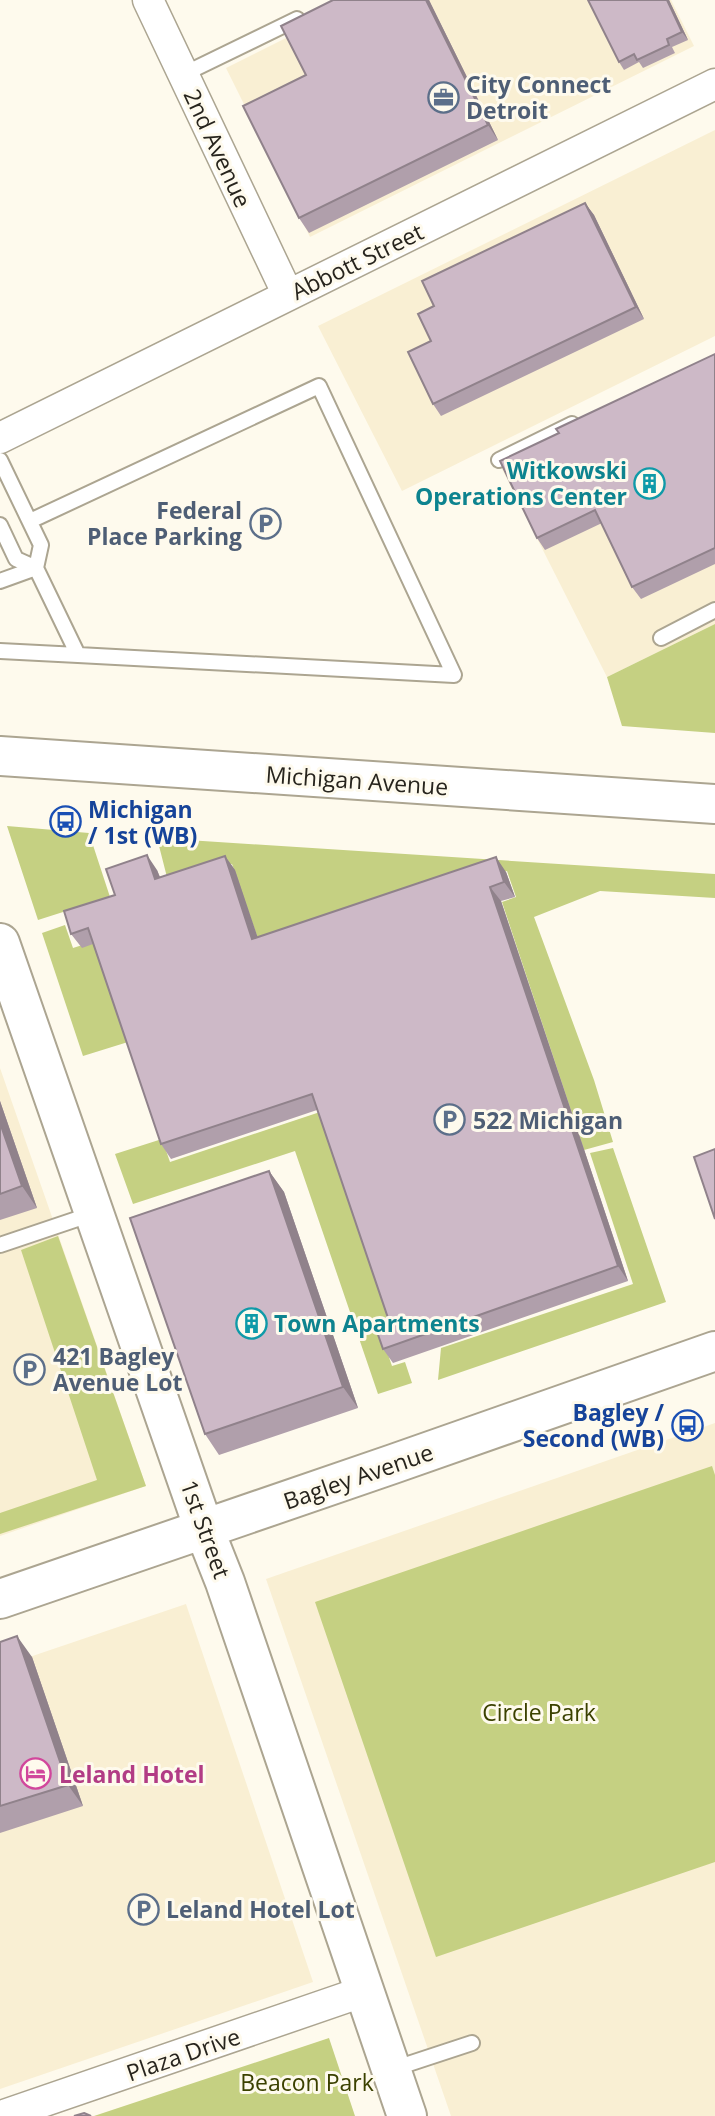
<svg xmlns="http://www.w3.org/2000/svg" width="715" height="2116" font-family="'Open Sans',sans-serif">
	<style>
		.built { fill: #f9efd3 }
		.green { fill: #c5d082 }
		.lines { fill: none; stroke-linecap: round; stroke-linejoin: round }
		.lane-casing { stroke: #aca591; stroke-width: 18 }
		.street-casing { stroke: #aca591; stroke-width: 33 }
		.secondary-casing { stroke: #aca591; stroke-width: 42 }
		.primary-casing { stroke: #aca591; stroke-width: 42 }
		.lane { stroke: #fff; stroke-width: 14 }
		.street { stroke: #fff; stroke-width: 30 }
		.secondary { stroke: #fff; stroke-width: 38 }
		.primary { stroke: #fff; stroke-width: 38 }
		.wall { fill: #b09fab }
		.shaded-wall { fill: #90828b }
		.building { fill: #cdb9c7; stroke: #90828b; stroke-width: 2 }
		.labels { text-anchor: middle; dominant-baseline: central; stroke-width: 6; stroke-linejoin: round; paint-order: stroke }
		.service-label { font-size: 23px; font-weight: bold; fill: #4e5e75; stroke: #fefaed; text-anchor: start }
		.street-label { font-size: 23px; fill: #27241d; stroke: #fefaed }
		.culture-label { font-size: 23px; font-weight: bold; fill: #0d838f; stroke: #fefaed; text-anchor: end }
		.transit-label { font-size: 23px; font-weight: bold; fill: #164399; stroke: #fefaed; text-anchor: start }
		.park-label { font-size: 23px; fill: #3b4100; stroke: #fefaed }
		.hotel-label { font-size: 23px; font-weight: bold; fill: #b23c85; stroke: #fefaed; text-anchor: start }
	</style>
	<rect width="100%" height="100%" fill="#fefaed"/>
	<path class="built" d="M362,0h309l23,46 -384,191 -84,-169z
		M715,130v206l-313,155 -84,-165z
		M715,365v259l-108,53 -105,-208z
		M0,1068l146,418 -146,50z
		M715,1423v693h-264l-185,-537z
		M186,1604l127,378 -313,107v-422z"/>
	<path class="green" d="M715,624v109l-93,-7 -15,-49z
		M7,826l82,7 21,64 -72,23z
		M157,838l558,36v24l-115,-7 -66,26 60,163 19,62 -29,8 -82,-248 14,-5 -9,-26 -244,82 -31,-89 -62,25z
		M65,925l8,23 22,-7 33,101 -45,14 -41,-123z
		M320,1112l76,223 -13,5 9,26 13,-4 7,21 -34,11 -83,-243 -162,53 -18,-50 47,-15 8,23z
		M613,1148l53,154 -228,78 3,-32 192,-64 -43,-131z
		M58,1236l88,250 -146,48v-21l97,-33 -76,-230z
		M712,1466l3,9v387l-279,95 -121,-355z
		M329,2038l26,78h-261z"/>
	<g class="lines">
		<defs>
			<path id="lane" d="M184,74l113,-55
				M0,460l41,85 -5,23 42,87 376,20 -135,-289 -289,135
				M499,460l73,-36
				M0,525l16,34 20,9
				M0,581l36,-13
				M661,638l54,-28
				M0,651l78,4
				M0,1245l92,-31
				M393,2069l79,-26"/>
			<path id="street" d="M148,0l140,295
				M0,438l715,-354
				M1,2116l364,-125"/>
			<path id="secondary" d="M0,943l204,586 21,53 182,534
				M0,1599l393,-135 322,-113"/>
			<path id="primary" d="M0,756l715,48"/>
		</defs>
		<use href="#lane" class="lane-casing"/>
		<use href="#street" class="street-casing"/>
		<use href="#secondary" class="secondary-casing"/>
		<use href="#primary" class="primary-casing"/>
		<use href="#lane" class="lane"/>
		<use href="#street" class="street"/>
		<use href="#secondary" class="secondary"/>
		<use href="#primary" class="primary"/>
	</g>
	<path class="wall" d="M333,0h96l69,140 -189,93 -10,-15 7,-143z
		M669,0l19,40 -16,7 3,6 -32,15 -4,-6 -15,8 -5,-8z
		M585,203l9,12 50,104 -203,97 -8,-12 -2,-63z
		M715,354v210l-74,35 -9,-12 -30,-64 -57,27 -8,-12 22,-105z
		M225,856l10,14 22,67 249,-65 9,25 -14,4 127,380 -235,82 -10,-14 6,-28 -72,-211 -146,49 -10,-15 -68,-200 -11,4 -11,-14 44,-39 42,-25 3,7z
		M0,1101l37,107 -37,12z
		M269,1171l15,21 74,216 -139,47 -14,-21z
		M0,1642l32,15 51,149 -83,27z"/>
	<path class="shaded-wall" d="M426,0h3l69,140 -10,-15z
		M667,0h2l19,40 -6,-8z
		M585,203l9,12 50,104 -8,-12z
		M147,855l10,15 9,23 -11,-14z
		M225,856l10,14 28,83 -11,-14z
		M496,857l10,15 9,25 -11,-15z
		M490,887l11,14 127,380 -10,-15z
		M0,1101l37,107 -15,-22 -22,-63z
		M269,1171l15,21 74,216 -15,-21z
		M17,1636l15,21 51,149 -15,-21z"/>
	<path class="building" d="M333,0h93l62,125 -189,93 -56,-112 63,-31 -25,-49z
		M588,0h79l15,32 -15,7 2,6 -32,15 -3,-6 -15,8z
		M585,203l51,104 -203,97 -25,-52 23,-11 -13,-27 16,-8 -12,-25z
		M715,354v194l-83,39 -37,-77 -58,28 -37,-77 59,-28 -3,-4z
		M147,855l8,24 70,-23 27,83 244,-82 8,25 -14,5 128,379 -235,83 -8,-23 14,-5 -77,-227 -151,50 -73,-216 -17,6 -7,-23 51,-16 -9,-26z
		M0,1123l22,63 -22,8z
		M715,1149v70l-21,-62z
		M269,1171l74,216 -138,47 -75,-216z
		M17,1636l51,149 -68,21v-164z
		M84,2113l7,3h-17z"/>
	<defs>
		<symbol id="office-ring" viewBox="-11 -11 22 22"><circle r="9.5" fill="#fefaed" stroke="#5c6f8a" stroke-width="1.5"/><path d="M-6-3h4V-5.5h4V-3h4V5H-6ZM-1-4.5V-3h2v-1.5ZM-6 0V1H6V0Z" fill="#5c6f8a"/></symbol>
		<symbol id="building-ring" viewBox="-11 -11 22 22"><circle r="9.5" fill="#fefaed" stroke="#0f9aa8" stroke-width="1.5"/><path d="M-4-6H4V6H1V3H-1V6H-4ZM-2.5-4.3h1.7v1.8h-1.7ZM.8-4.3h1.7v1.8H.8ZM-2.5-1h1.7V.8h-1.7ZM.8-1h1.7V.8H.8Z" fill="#0f9aa8"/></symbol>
		<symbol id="parking-ring" viewBox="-11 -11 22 22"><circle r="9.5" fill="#fefaed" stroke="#5c6f8a" stroke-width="1.5"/><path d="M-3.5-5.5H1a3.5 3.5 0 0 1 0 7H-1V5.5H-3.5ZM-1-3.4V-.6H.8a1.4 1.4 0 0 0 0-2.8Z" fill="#5c6f8a"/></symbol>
		<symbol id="bus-ring" viewBox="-11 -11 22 22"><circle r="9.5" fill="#fefaed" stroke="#1a4fb4" stroke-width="1.5"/><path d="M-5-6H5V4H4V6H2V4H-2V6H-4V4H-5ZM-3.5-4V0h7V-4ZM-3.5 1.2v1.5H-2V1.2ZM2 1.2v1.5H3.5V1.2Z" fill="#1a4fb4"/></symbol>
		<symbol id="hotel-ring" viewBox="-11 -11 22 22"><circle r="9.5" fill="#fefaed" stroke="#d1479c" stroke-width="1.5"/><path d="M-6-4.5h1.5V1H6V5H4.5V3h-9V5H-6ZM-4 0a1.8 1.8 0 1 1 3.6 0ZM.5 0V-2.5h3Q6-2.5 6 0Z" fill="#d1479c"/></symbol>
	</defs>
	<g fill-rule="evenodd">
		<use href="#office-ring" x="426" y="80" width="35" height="35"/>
		<use href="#building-ring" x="632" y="466" width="35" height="35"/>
		<use href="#parking-ring" x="248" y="506" width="35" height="35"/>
		<use href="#bus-ring" x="48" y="804" width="35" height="35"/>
		<use href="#parking-ring" x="432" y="1102" width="35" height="35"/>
		<use href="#building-ring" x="234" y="1306" width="35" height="35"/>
		<use href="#parking-ring" x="12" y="1352" width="35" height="35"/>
		<use href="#bus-ring" x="670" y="1408" width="35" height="35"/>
		<use href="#hotel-ring" x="18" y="1756" width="35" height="35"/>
		<use href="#parking-ring" x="126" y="1892" width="35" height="35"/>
	</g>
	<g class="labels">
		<g class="service-label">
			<text x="466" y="84">City Connect<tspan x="466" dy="26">Detroit</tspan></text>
			<text x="242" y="510" text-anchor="end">Federal<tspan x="242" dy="26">Place Parking</tspan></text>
			<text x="473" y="1120">522 Michigan</text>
			<text x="53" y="1356">421 Bagley<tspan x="53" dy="26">Avenue Lot</tspan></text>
			<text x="166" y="1909">Leland Hotel Lot</text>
		</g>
		<g class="street-label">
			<text transform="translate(218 148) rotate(65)">2nd Avenue</text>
			<text transform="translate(357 261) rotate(-26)">Abbott Street</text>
			<text transform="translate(357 780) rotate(4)">Michigan Avenue</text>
			<text transform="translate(358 1476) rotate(-19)">Bagley Avenue</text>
			<text transform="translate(206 1529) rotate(70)">1st Street</text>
			<text transform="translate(183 2054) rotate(-19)">Plaza Drive</text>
		</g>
		<g class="culture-label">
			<text x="627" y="470">Witkowski<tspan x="627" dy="26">Operations Center</tspan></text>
			<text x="274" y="1323" text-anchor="start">Town Apartments</text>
		</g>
		<g class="transit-label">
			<text x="88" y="809">Michigan<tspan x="88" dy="26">/ 1st (WB)</tspan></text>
			<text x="664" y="1412" text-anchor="end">Bagley /<tspan x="664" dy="26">Second (WB)</tspan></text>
		</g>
		<g class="park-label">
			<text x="539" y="1712">Circle Park</text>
			<text x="307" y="2082">Beacon Park</text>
		</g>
		<g class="hotel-label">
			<text x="59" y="1774">Leland Hotel</text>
		</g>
	</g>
</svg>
